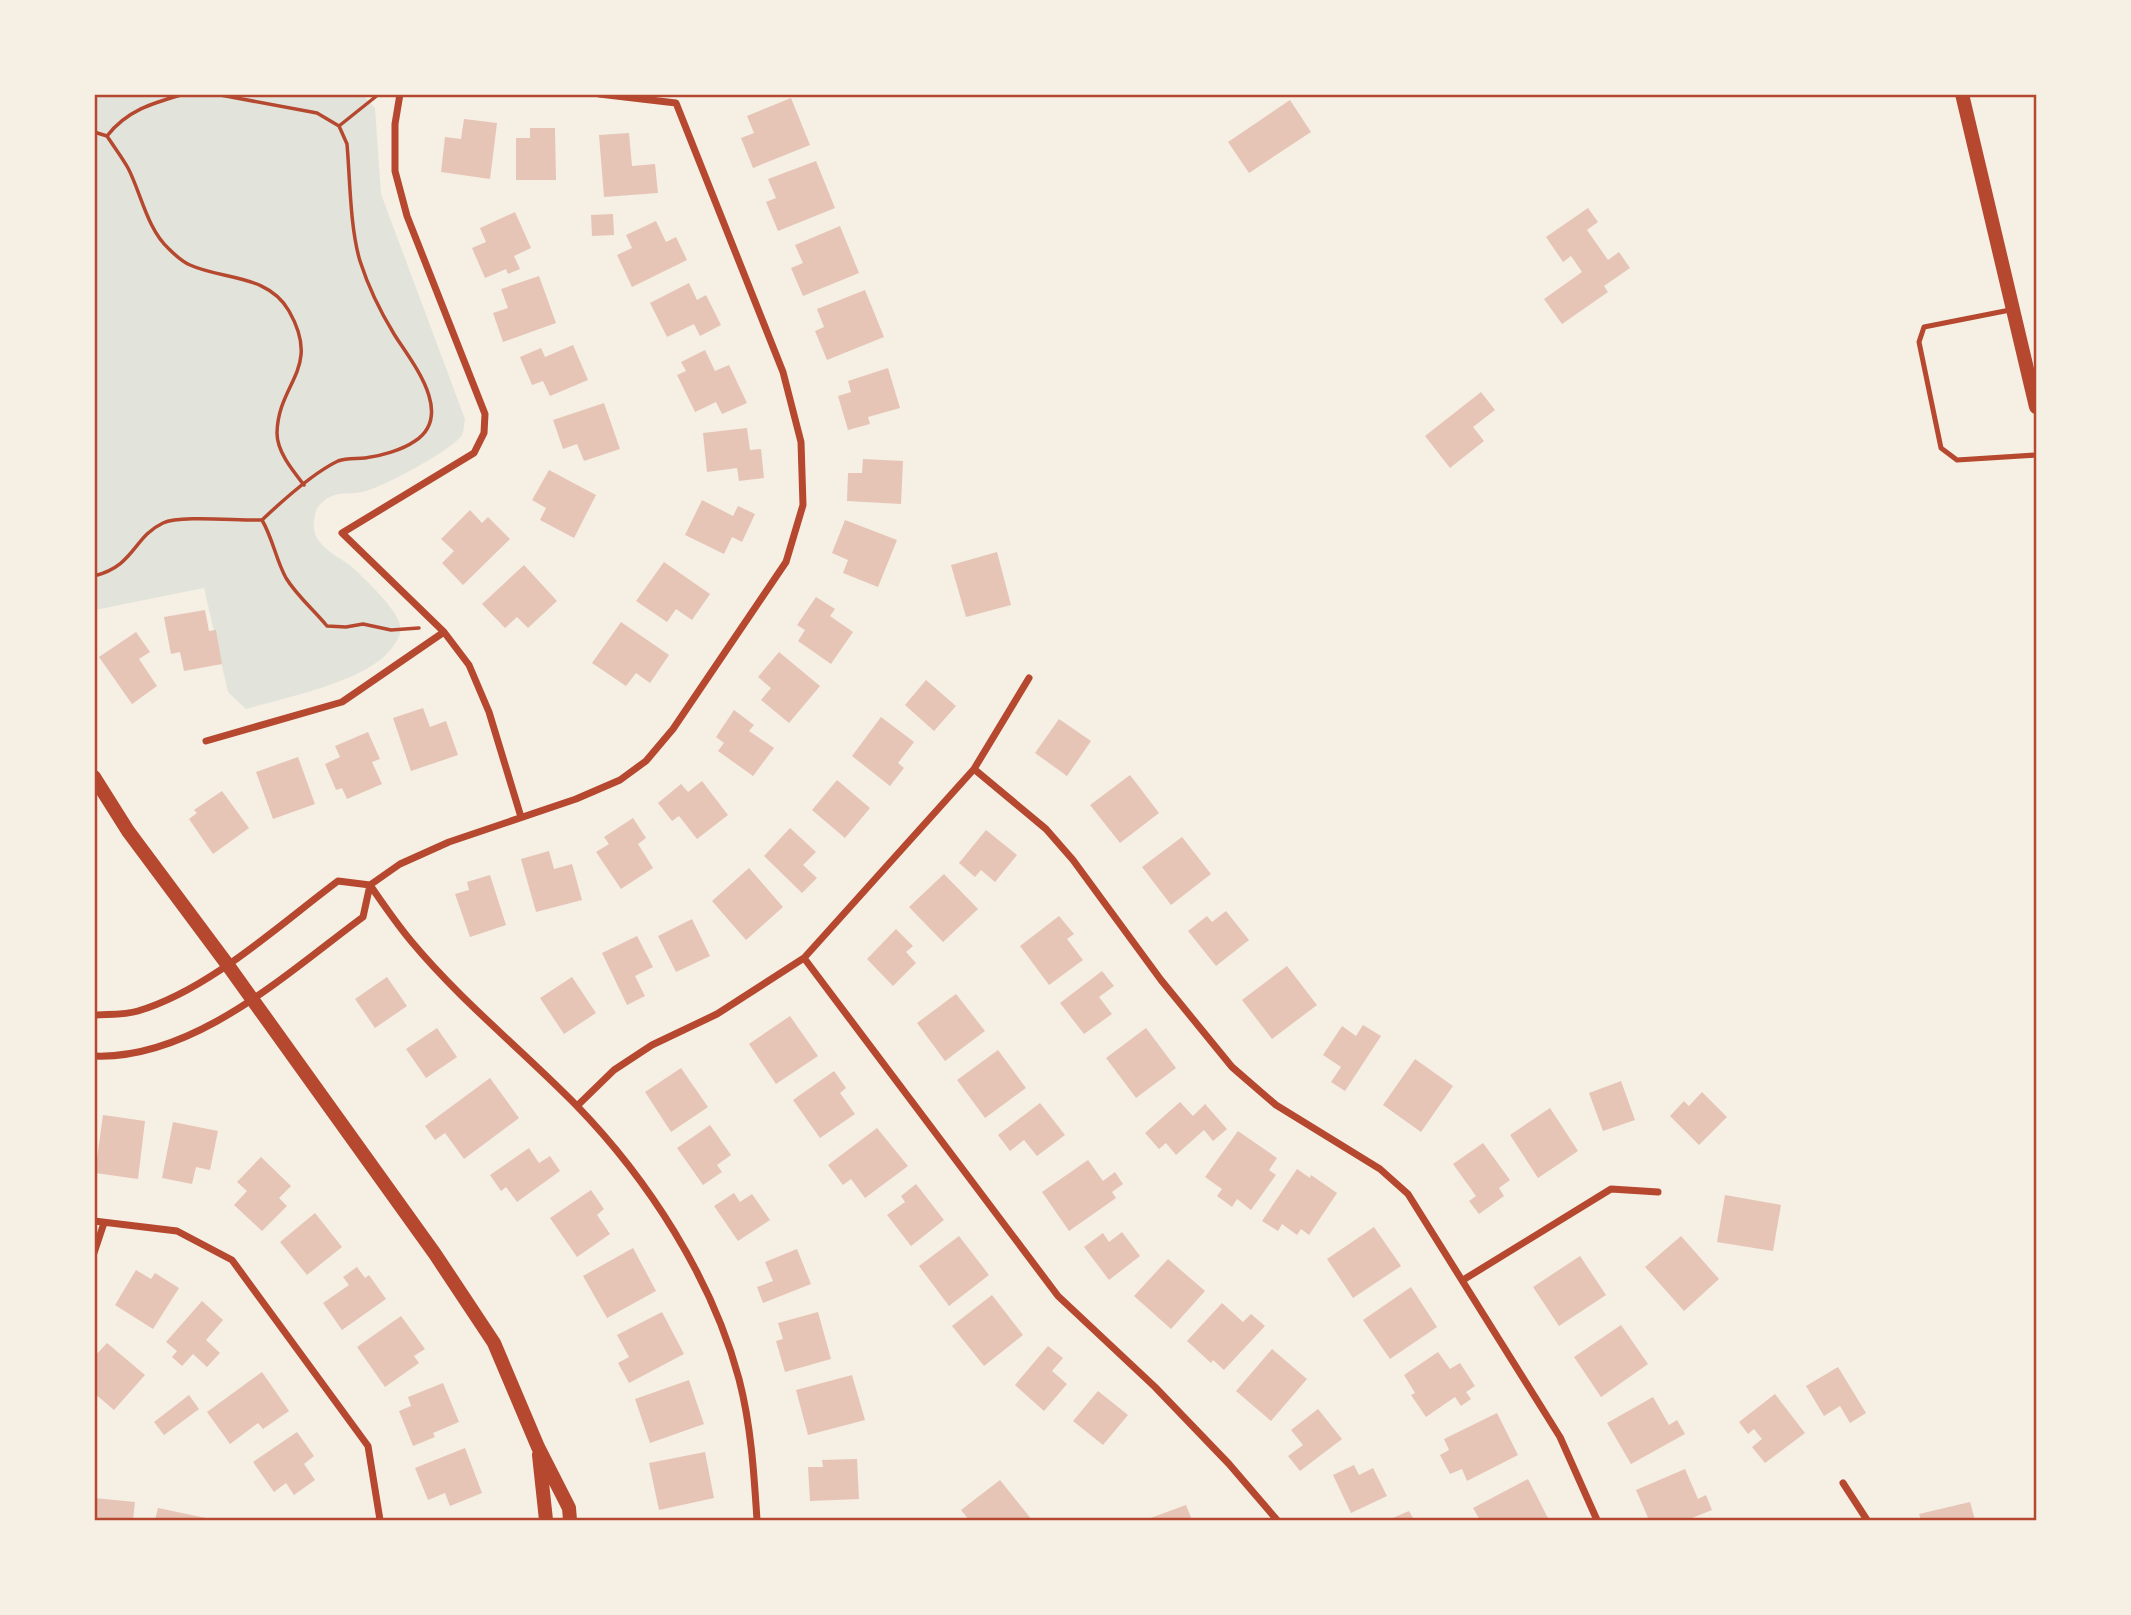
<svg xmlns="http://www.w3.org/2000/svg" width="2131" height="1615" font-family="Rubik,sans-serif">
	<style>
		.green { fill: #e2e4dc }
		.building { fill: #e6c5b7 }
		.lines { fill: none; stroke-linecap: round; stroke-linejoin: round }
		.path { stroke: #b5482f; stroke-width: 3.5 }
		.service { stroke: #b5482f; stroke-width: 5 }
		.minor { stroke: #b5482f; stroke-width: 7 }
		.secondary { stroke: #b5482f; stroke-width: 14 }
		.neatline { fill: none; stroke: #b5482f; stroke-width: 2.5 }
	</style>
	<rect width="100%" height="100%" fill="#f6efe4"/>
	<path class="green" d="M95,95l267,-1 13,14 6,86 84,225c-1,5 -1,12 -3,16 -8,14 -79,52 -96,56 -20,6 -31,-4 -48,16 -3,4 -3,9 -4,15 -3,24 24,33 39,46 12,11 44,41 47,57 2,9 -3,17 -9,24 -25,33 -105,48 -145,60l-18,-17 -24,-104 -109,22z"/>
	<path class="building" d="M791,98l19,47 -57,23 -12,-30 13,-5 -7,-17z
		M1290,100l21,32 -62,41 -21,-31z
		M464,119l33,4 -7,56 -49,-7 4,-35 16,2z
		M530,128h25l1,52h-40v-42h14z
		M629,133l3,33 23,-2 3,29 -54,4 -5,-62z
		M816,161l19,47 -57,23 -12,-29 10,-4 -8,-19z
		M1588,208l10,14 -11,8 21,30 11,-8 11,16 -26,18 4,6 -46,32 -18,-25 38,-27 -11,-16 -8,6 -17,-25z
		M515,212l16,36 -17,8 6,13 -12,5 -2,-5 -21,9 -13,-30 14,-6 -6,-14z
		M613,214l1,21 -22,1 -1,-21z
		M656,221l10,21 10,-5 11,23 -55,27 -15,-32 15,-7 -6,-13z
		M840,226l19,47 -56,23 -12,-28 12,-5 -8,-18z
		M539,276l17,47 -53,19 -10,-29 15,-5 -7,-19z
		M689,283l8,17 9,-5 15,30 -21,11 -6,-12 -27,13 -17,-34z
		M865,290l19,47 -57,23 -12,-29 9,-4 -7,-18z
		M573,345l15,35 -38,16 -7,-15 -11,4 -12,-28 21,-9 4,9z
		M705,350l10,21 14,-6 18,38 -25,11 -6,-12 -21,10 -18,-37 9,-4 -5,-9z
		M888,368l12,40 -32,9 2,7 -22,6 -10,-34 13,-4 -3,-11z
		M1481,392l14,18 -22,17 11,14 -34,27 -25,-32z
		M604,403l16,46 -36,12 -7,-17 -14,5 -10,-29z
		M747,428l3,22 11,-1 3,29 -25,3 -2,-13 -30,4 -4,-39z
		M863,459l40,2 -2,43 -54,-3 1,-28h14z
		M549,470l47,25 -22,43 -34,-18 6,-12 -14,-8z
		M702,500l31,16 5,-10 17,8 -13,28 -10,-5 -8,17 -39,-19z
		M470,510l12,13 6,-6 22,22 -47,46 -21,-22 12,-12 -13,-12z
		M845,520l52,20 -19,47 -35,-14 5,-13 -16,-7z
		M997,552l14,53 -45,12 -15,-52z
		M664,562l46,32 -18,26 -16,-11 -9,13 -31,-21z
		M524,565l33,36 -29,27 -11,-11 -12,11 -23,-24z
		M816,597l19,12 -5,7 23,16 -22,32 -33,-23 7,-11 -8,-5z
		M205,610l4,21 7,-1 6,34 -38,7 -4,-19 -9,2 -7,-37z
		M621,622l48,33 -19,28 -14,-10 -10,13 -34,-23z
		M136,632l14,20 -11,7 18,27 -25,18 -33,-47z
		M779,652l41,34 -31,37 -28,-23 10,-12 -13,-11z
		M926,680l30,26 -22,25 -29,-26z
		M423,708l7,19 16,-6 12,34 -47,16 -18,-53z
		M734,710l20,15 -5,6 25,17 -21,28 -35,-25 6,-8 -8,-6z
		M881,717l33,25 -16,21 6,5 -14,18 -38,-30z
		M1059,719l32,22 -24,35 -32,-23z
		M368,732l12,27 -8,3 10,22 -35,15 -5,-11 -6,2 -11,-26 15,-7 -5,-11z
		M298,757l17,47 -42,15 -17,-47z
		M1130,775l29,38 -39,30 -30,-38z
		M837,780l33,28 -25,30 -33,-28z
		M702,781l26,34 -31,24 -18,-23 -7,5 -14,-18 23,-19 7,8z
		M222,791l27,37 -36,26 -24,-35 8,-6 -3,-3z
		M633,818l13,20 -8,6 15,24 -32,21 -25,-37 13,-8 -5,-7z
		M790,828l26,24 -13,13 14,13 -15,15 -38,-37z
		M986,830l31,25 -22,27 -14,-12 -6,7 -16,-14z
		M1182,837l29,37 -40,31 -29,-38z
		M549,851l5,18 18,-5 10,36 -46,12 -15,-53z
		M749,868l34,39 -37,33 -34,-39z
		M944,874l34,35 -35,33 -34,-35z
		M490,875l16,50 -36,12 -15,-43 14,-4 -2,-8z
		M1226,911l23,29 -33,26 -28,-35 19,-15 5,6z
		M1059,916l15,18 -7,5 16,21 -34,25 -29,-39z
		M692,919l18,37 -34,16 -18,-36z
		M896,929l17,17 -7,6 10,11 -23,23 -26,-27z
		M637,936l16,31 -18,9 10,20 -18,9 -25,-52z
		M1287,966l30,39 -45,34 -30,-39z
		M1102,971l12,15 -15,11 13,17 -28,20 -24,-31z
		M387,977l20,29 -32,22 -20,-29z
		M572,977l24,36 -32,21 -24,-36z
		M956,994l29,37 -40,30 -28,-38z
		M790,1016l28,40 -42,28 -27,-40z
		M1363,1025l18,11 -36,55 -14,-9 10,-15 -18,-12 19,-29 14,10z
		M437,1028l20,29 -31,21 -20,-29z
		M1146,1028l30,40 -40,30 -30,-40z
		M998,1050l28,38 -41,30 -28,-38z
		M1415,1059l38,27 -32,46 -38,-27z
		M681,1068l27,39 -37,25 -26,-40z
		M834,1071l12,17 -6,5 15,21 -35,24 -27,-38z
		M490,1078l29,40 -55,41 -19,-26 -10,7 -10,-14z
		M1621,1081l14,39 -32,11 -14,-38z
		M1702,1092l25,25 -28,28 -29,-29 14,-15 5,5z
		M1180,1102l13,14 12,-12 22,25 -14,12 -9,-11 -28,25 -10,-12 -7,6 -14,-16z
		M1040,1103l25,32 -28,21 -13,-16 -14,11 -12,-16z
		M1550,1108l28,43 -40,27 -28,-43z
		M103,1115l42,6 -7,58 -43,-6z
		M173,1122l45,9 -8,39 -14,-3 -4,17 -30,-6z
		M710,1125l21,30 -14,10 5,7 -19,13 -26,-37z
		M877,1128l31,38 -43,32 -14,-19 -8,6 -15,-20z
		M1238,1131l39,27 -8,12 7,5 -25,35 -14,-11 -5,8 -15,-11 5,-7 -17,-12z
		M1483,1143l27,37 -11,8 5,8 -25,18 -10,-13 7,-5 -23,-32z
		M529,1148l10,15 11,-7 10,15 -43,31 -11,-15 -5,4 -11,-16z
		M261,1157l30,29 -12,12 8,8 -25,25 -28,-26 13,-14 -10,-9z
		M1088,1160l15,21 12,-9 8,12 -11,8 4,6 -47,33 -27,-39z
		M1297,1169l13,9 1,-3 26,18 -28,42 -8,-6 -4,6 -15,-11 -4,7 -16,-10z
		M916,1184l28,36 -33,26 -24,-31 18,-13 -4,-6z
		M591,1190l13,19 -7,6 13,19 -33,23 -27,-39z
		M734,1193l6,9 12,-8 18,26 -32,21 -24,-35z
		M1725,1195l56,10 -8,46 -56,-9z
		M315,1213l27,34 -35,28 -27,-33z
		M1374,1227l27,39 -48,32 -26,-39z
		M1122,1232l18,24 -31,24 -25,-33 19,-14 6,9z
		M959,1236l30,39 -40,31 -30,-40z
		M1681,1236l38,43 -35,32 -39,-44z
		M633,1248l23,43 -49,27 -24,-42z
		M797,1249l14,35 -48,19 -6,-16 16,-6 -8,-19z
		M1580,1256l26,39 -47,31 -26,-39z
		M1168,1259l37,32 -34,38 -37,-33z
		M357,1267l8,11 4,-3 17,24 -44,31 -19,-27 26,-18 -6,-8z
		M136,1270l15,9 4,-6 24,15 -26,41 -38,-24z
		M1411,1287l26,40 -47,32 -27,-39z
		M992,1295l31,40 -39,31 -32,-40z
		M202,1301l21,19 -17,20 14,13 -13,14 -14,-13 -11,12 -10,-9 5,-6 -11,-9z
		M1222,1303l21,19 8,-8 14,12 -41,44 -11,-10 -2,3 -24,-22z
		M662,1312l22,42 -55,29 -11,-20 11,-6 -12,-22z
		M818,1312l13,47 -46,13 -9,-31 7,-2 -5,-16z
		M401,1316l24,33 -11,7 5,7 -34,24 -28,-40z
		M1621,1325l27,39 -47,33 -27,-40z
		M107,1343l38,32 -31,35 -20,-17v-36z
		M1048,1346l15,12 -11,13 15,13 -23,27 -29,-26z
		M1272,1349l35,30 -36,42 -35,-30z
		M1438,1352l12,17 10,-6 15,23 -9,6 5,7 -10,7 -6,-9 -29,20 -15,-22 4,-2 -11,-18z
		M1838,1367l28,46 -16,10 -10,-17 -16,10 -18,-30z
		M262,1372l27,39 -26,18 -5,-6 -28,21 -23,-32z
		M852,1375l13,45 -57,15 -12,-45z
		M689,1380l15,44 -54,19 -15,-44z
		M443,1383l16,39 -26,11 2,4 -22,9 -14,-35 12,-5 -3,-9z
		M1098,1391l30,24 -25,30 -30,-24z
		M1775,1394l30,39 -40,30 -13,-16 10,-8 -8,-10 -6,5 -9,-12z
		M189,1395l10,14 -35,26 -10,-13z
		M1653,1397l16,28 8,-5 8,14 -54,30 -24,-41z
		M1318,1409l24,30 -42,32 -12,-15 15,-11 -12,-15z
		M1497,1413l21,42 -51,26 -5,-12 -12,5 -10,-19 9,-5 -5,-11z
		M297,1432l17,24 -10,8 11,16 -21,15 -8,-12 -12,9 -21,-30z
		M465,1448l17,45 -32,13 -5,-13 -17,7 -13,-32z
		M705,1452l9,46 -55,12 -10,-47z
		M857,1459l2,40 -49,2 -2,-34h15l-1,-7z
		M1354,1465l5,10 14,-7 14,28 -36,17 -18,-38z
		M1685,1469l13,30 8,-4 6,15 -25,10h-38l-13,-30z
		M1528,1479l21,41h-69l-7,-12z
		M1000,1480l32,40h-63l-8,-10z
		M94,1498l41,4 -2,18h-39z
		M1970,1502l5,18h-54l-2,-6z
		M1186,1505l6,15h-47z
		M158,1508l48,10 -1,2h-50z
		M1409,1511l5,9h-26z"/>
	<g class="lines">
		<path class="path" d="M215,94l102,19 22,13 8,18c3,34 3,84 13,117 8,25 20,50 34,73 16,26 62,80 21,107 -13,9 -34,15 -50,17 -9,1 -18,0 -27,3 -23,11 -57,41 -76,59 11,19 14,40 24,58 11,18 28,32 41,48l19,1 17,-3 28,6 28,-2
			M339,126l40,-32
			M94,132l13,4c20,-26 46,-33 77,-42
			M107,136c7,11 15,21 21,32 13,25 19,61 41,81 5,5 14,13 21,16 33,15 78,9 99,46 33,58 -11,71 -12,122 0,19 16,38 27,52
			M94,576c41,-10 39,-39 69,-53 17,-8 77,-2 99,-3"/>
		<path class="service" d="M2010,310l-86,17 -5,15 22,106 16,12 79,-5"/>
		<path class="minor" d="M400,94l-5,30v47l12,45 78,198 -1,19 -10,20 -132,80 102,99 25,33 20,47 32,105
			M206,741l136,-39 102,-70
			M974,769l72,60 27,31 88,120 71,87 44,38 104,64 28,25 152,243 37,83
			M370,885c13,19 26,38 41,56 49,59 111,109 165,164 72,74 136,173 163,274 12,46 15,94 18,141
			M804,958l254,338 97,91 74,77 48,56
			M94,1015c14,-1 31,0 44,-4 71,-21 141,-86 200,-130l32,4 30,-21 49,-22 127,-43 44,-19 26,-19 27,-32 113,-167 17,-57 -2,-63 -18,-70 -107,-269 -77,-9
			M94,1056c100,4 193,-83 269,-139l7,-32
			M577,1106l37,-36 38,-25 65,-31 87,-56 170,-189 55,-91
			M94,1221l83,10 55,29 136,186 12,74
			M94,1253l10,-30
			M1463,1280l148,-91 47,3
			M1843,1483l24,37"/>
		<path class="secondary" d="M1962,94l74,313
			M94,777l34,54 99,133 208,290 59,89 44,104 31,61 1,12
			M539,1455l7,65"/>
	</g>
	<rect width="2131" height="1615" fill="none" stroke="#f6efe4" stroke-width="192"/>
	<rect x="96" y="96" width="1939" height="1423" class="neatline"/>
</svg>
